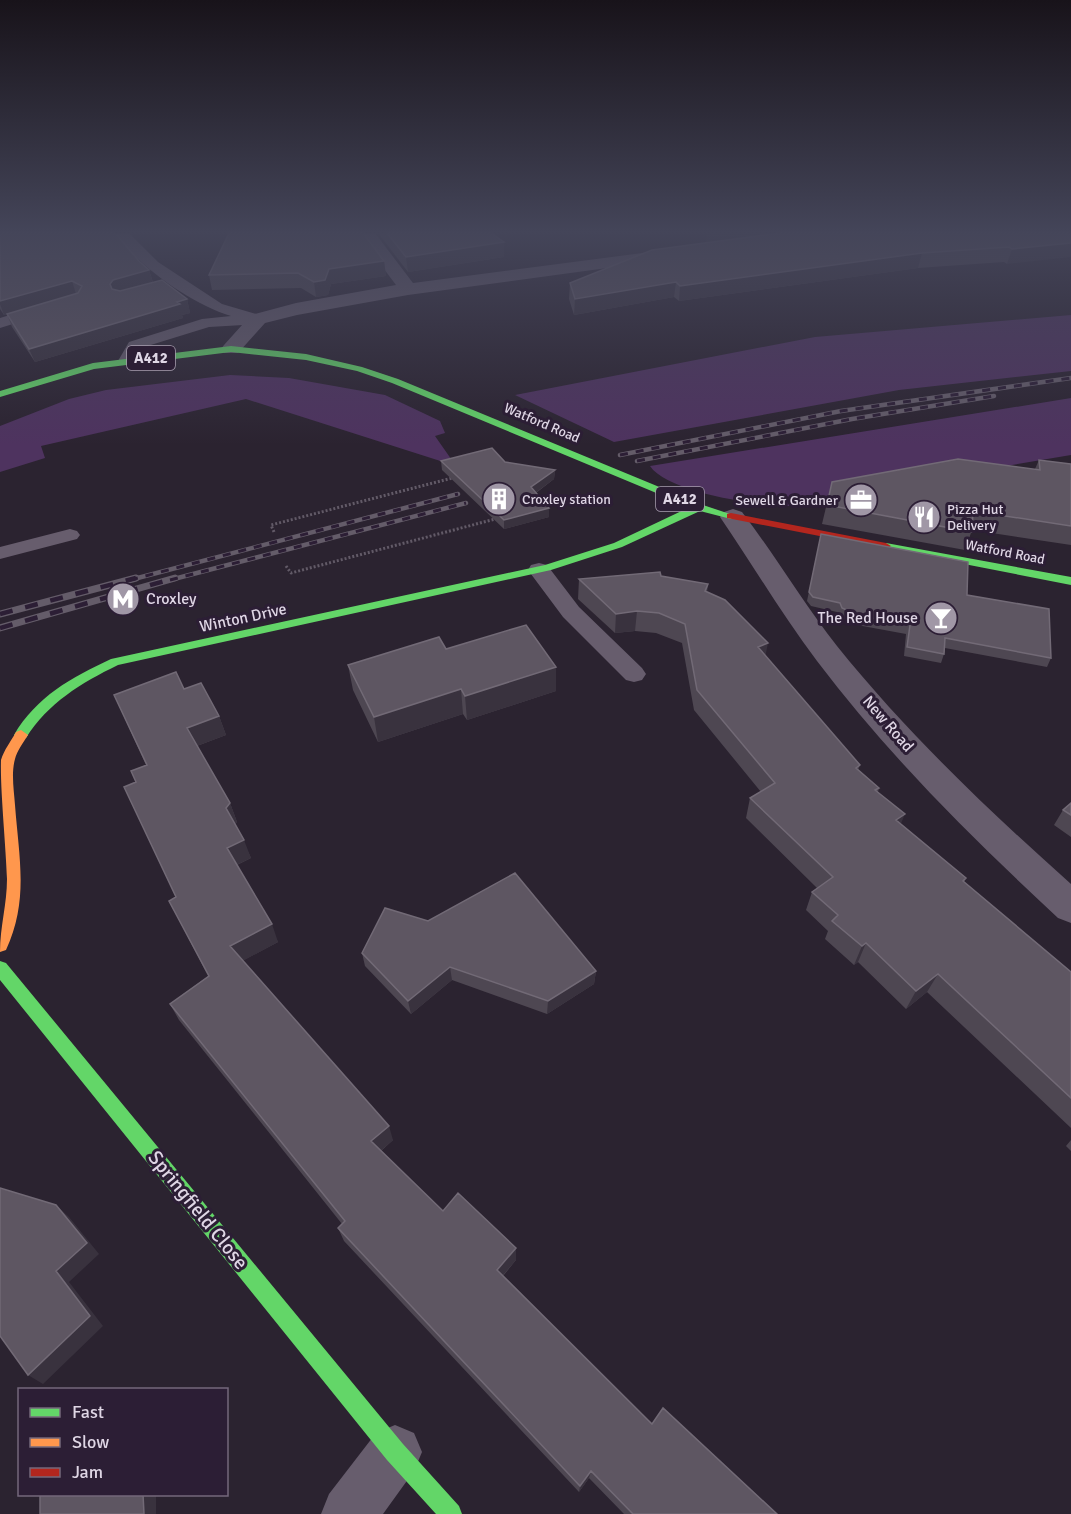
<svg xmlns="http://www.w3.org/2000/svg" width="1071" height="1514" font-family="Signika,sans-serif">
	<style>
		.green { fill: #4e335f }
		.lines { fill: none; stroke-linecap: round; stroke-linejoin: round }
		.path { stroke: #625a67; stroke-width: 3; stroke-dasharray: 2 2; stroke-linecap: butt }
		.lane { fill: #675d6d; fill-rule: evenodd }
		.street { fill: #675d6d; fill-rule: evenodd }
		.fast { fill: #63d668; fill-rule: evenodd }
		.slow { fill: #ff974d; fill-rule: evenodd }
		.jam { fill: #b3261e; fill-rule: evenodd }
		.rail-far1-casing { stroke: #645c69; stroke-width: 4.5 }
		.rail-casing { stroke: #645c69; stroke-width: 7 }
		.rail-far1 { stroke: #2c1e35; stroke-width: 3; stroke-dasharray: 8; stroke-linecap: butt }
		.rail { stroke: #2c1e35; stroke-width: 4.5; stroke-dasharray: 13; stroke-linecap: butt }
		.wall { fill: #4e4752 }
		.shaded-wall { fill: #39323e }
		.building { fill: #5e5662; stroke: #726a76; stroke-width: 1.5 }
		.labels { text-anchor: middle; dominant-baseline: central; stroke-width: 6; stroke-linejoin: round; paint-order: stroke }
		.far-street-label { font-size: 14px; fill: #dfd6e5; stroke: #2c1e35 }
		.far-poi-label { font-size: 14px; fill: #dfd6e5; stroke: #2c1e35; text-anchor: start }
		.shield { fill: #2c1e35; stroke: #a99fb0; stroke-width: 1.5 }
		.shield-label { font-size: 15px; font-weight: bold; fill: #dfd6e5 }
		.poi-label { font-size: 16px; fill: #dfd6e5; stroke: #2c1e35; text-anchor: start }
		.street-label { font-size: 16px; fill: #dfd6e5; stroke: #2c1e35 }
		.near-street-label { font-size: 20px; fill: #dfd6e5; stroke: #2c1e35 }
	</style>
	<rect width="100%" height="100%" fill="#2b2330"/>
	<path class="green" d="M1071,315v56l-172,19 -285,52 -99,-47 300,-58z
		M230,375l59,3 96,17 55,26 5,12 -10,3 21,30 -210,-67 -205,47 4,12 -45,14v-46l69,-27 37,-9z
		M1071,398v57l-248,42c-10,3 -22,9 -32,9 -31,0 -123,-13 -141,-40z"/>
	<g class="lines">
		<path class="path" d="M274,532l-3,-7 185,-48
			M286,566l5,7 208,-55"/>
		<path class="lane" d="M114,233h15l29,29 64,42 41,12 3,3 -8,5 -8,-3 -7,4 -34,2 -68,21 -9,16h-12l-2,-3 11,-19 73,-23 29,-3c-40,-12 -91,-49 -117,-83z
			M43,305l8,5 -3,3 -48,15v-10z
			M70,529l7,2 3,4 -3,4 -77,20v-12z
			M539,563l8,2 32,42 63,61 4,6 -4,6 -8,2 -8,-2 -63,-63 -35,-47 3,-5z"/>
		<path class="street" d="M357,233h18l38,50 260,-34 9,5 -9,5 -265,36 -111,20 -32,8 -27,30h-14l-3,-4 3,-4 27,-30 45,-12 100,-18z
			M733,509l9,3c33,43 61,91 95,134 70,87 151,164 234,238v39l-13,-5c-86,-80 -170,-163 -241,-257 -35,-46 -64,-96 -97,-144l4,-5z
			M395,1425l19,8 8,19 -8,19 -31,43h-62l8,-20 47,-61z"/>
		<path class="fast" d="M231,346l75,8 56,13 36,12 305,126 33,11 -5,3 -31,-8 -78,36 -71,23 -433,95c-37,18 -70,38 -92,73h-10l-2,-3c22,-38 58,-58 97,-76l434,-94 69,-22 76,-36 -298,-124 -35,-12 -51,-11 -75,-8 -137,17 -94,28v-6l93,-28z
			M886,543l185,34v8l-189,-37v-4z
			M0,961l6,2 397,481 56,62 3,8h-26l-49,-54 -387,-480z"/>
		<path class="slow" d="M21,730l7,5c-5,8 -11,16 -13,24 -4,14 -1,32 0,46 4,53 14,95 -9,145l-6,2c0,-25 7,-48 7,-73 -1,-32 -7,-91 -6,-119 3,-10 10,-19 15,-28z"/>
		<path class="jam" d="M731,513l155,30 5,3 -5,3 -159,-31v-4z"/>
		<defs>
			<path id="rail-far1" d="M620,455l221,-44 230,-33
				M637,461l215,-42 142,-23
				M130,580l328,-86
				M170,580l296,-77"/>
			<path id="rail" d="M0,614l136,-36
				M0,628l175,-50"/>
		</defs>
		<use href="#rail-far1" class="rail-far1-casing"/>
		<use href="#rail" class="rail-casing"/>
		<use href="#rail-far1" class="rail-far1"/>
		<use href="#rail" class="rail"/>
	</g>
	<path class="wall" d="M0,233l139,28 10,9 4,12 34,17 3,14 -8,2 1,3 -148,44 -23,-35 -5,-13 -3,1 -4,-6z
		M378,233h113l13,9v15l-96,15z
		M1071,233l-64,31 -3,-2 -86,6 -239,33 -5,-4 -100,18 -5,-16 1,-16z
		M384,261l2,15 -55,8 -3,11 -12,2 -15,-9 -89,2 -3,-15z
		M1039,460l32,4v81l-99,-15 -7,20 -143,-26 10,-42 203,-13z
		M441,461l64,1 50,8 -1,9 -18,14 13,24 -45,12 -62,-59z
		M821,534l146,61 84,63 -4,9 -102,-19 -1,6 -3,9 -37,-7 2,-22 -49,-9 -17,-8 -3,-5 -26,-6 -4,-5z
		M579,579l129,5 -1,8 58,63 95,110 -2,5 21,18 -1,4 23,32 65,54 -2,4 107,90v156l-144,-136 -21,17 -48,-47 -4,3 -29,-26 3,-8 -22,-21 6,-18 5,-4 -71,-70 4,-20 11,-6 -67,-82 -12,-67 -26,-10 -21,-2 -20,2 -37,-34z
		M446,649l110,42 -89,29 -4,-6 -85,28 -25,-52 -5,-25z
		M184,689l35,27 7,19 -29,11 33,57 7,19 -2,2 16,34 -14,7 41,77 -36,19 151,179 -12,11 62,60 73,37v12l-13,16 149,148 125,90h-153l-35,-36 -10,14 -235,-251 -6,-13 4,-4 -163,-204 -9,-16 38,-28 -39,-75 7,-4 -40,-115 -5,-11 15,-6 -32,-70z
		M1071,803v34l-17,-12 9,-15z
		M362,953l234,18 -2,13 -47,30 -95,-34 -41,34 -46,-48z
		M1071,1140v11l-5,-5z"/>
	<path class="shaded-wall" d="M707,233h68l-69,9z
		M504,242v15l-96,15 -2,-15z
		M1071,243v14l-64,7 5,-15z
		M922,253l-4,15 -239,33 1,-15z
		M384,261l2,15 -55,8 -3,11 -12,2 -2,-15 15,-13z
		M149,270l4,13 -39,14 -4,-13 3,-4z
		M72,281l4,13 -72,21 -4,-11v-3z
		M676,282l-2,15 -100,18 1,-16z
		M187,299l3,14 -8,2 1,3 -148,44 -6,-13z
		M555,470l-1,9 -23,17v-9z
		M549,508v9l-45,12v-9z
		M637,611l-2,20 -20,2 1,-19z
		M768,643l-4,20 -6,-16z
		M556,667v24l-89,29 -2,-24z
		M461,689l2,25 -85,28 -4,-25z
		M219,716l7,19 -32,12 -7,-19z
		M230,803l7,19 -4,5 -7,-19z
		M905,814l-8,19 -1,-13z
		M244,840l7,18 -17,8 -7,-18z
		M272,924l6,18 -41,22 -7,-18z
		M866,943l-8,19 -4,3 8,-19z
		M450,967l2,13 -41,34 -3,-13z
		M596,971l-2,13 -47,30 1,-13z
		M938,974l-11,18 -21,17 10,-18z
		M389,1126l4,14 -17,15 -5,-14z
		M56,1205l13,12 30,37 -30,28 34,44 -60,58 -15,-9 28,-104z
		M516,1248v12l-18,21 -1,-11z
		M591,1471l-2,7 -10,14 1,-6z
		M143,1494h13v20h-12z"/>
	<path class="building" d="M0,233h115l24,28 10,9 -36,10 -3,4 2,5 8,2 42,-11 25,19 -10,3 3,2 -151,45 -22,-35 71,-21 4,-7 -10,-5 -72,20z
		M229,233h134l21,28 -55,8 -4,11 -11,2 -16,-9 -89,2z
		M387,233h104l13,9 -98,15z
		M780,233h291v10l-59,6 -3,-2 -87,6 -242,33 -4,-4 -101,17 -5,-16 82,-33z
		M492,448l13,14 50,8 -24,17 18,21 -45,12 -63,-59z
		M958,459l82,11 -1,-10 32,4v62l-98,-15 -1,21 -145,-27 5,-23z
		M821,534l147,28 -1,33 82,14 2,49 -106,-20 -1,16 -37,-7 3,-22 -50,-9 -18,-8 -2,-5 -27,-6 -4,-5z
		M660,572l1,4 47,8 -3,7 20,9 43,43 -10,4 102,118 -4,3 23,20 -4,2 30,24 -9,6 70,58 -3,3 108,91v126l-133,-124 -22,17 -50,-48 -4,3 -30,-25 6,-6 -26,-23 21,-15 -83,-79 25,-15 -78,-93 -12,-66 -26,-11 -22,-2 -21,3 -37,-35z
		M526,625l30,42 -91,29 -4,-7 -87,28 -26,-52 91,-28 7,12z
		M176,672l8,17 17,-6 18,33 -32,12 43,75 -4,5 18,32 -17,8 45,76 -42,22 159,180 -18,15 72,70 15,-18 58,55 -19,22 155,154 11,-16 114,106h-144l-42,-43 -11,15 -242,-258 7,-7 -175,-217 39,-28 -40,-75 7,-4 -52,-110 12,-5 -5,-11 16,-6 -33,-70z
		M1071,803v12l-8,-5z
		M515,873l81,98 -48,30 -98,-34 -42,34 -46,-48 23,-45 43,13z
		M0,1188l56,17 31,38 -31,28 34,45 -62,59 -28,-39z
		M40,1494h103l1,20h-104z"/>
	<linearGradient id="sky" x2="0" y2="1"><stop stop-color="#18131a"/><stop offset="0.52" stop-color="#444559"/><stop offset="1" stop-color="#444559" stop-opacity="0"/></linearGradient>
	<rect width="1071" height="445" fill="url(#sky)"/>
	<defs>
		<symbol id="building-disc" viewBox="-11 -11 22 22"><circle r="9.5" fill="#a097a6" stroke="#2c1e35"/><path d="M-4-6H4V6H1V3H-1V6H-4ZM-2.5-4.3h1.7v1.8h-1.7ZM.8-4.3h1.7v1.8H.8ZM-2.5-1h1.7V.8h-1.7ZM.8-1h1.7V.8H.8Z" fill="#fff"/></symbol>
		<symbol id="office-disc" viewBox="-11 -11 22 22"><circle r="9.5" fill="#a097a6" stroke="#2c1e35"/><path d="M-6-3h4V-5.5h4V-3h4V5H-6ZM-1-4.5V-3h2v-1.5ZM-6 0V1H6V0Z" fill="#fff"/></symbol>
		<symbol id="restaurant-disc" viewBox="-11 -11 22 22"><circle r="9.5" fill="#a097a6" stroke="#2c1e35"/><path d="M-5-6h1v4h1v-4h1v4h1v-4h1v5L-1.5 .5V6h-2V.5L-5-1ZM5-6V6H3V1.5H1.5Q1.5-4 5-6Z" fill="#fff"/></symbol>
		<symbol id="metro-disc" viewBox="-11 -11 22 22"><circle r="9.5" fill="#a097a6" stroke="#2c1e35"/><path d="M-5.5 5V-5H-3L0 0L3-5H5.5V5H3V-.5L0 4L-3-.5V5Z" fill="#fff"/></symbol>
		<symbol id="bar-disc" viewBox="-11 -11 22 22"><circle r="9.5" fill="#a097a6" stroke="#2c1e35"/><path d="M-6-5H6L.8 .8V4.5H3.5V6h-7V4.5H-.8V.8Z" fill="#fff"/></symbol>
	</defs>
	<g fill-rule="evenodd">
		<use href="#building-disc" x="480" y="480" width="38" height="38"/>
		<use href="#office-disc" x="842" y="481" width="38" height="38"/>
		<use href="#restaurant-disc" x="905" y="498" width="38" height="38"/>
		<use href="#metro-disc" x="104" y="580" width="38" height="38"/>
		<use href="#bar-disc" x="922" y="599" width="38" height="38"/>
	</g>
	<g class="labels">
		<g class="far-street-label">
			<text transform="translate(542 423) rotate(23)">Watford Road</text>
			<text transform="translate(1005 552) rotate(11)">Watford Road</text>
		</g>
		<g class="far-poi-label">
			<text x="522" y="499">Croxley station</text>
			<text x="838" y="500" text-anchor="end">Sewell &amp; Gardner</text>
			<text x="947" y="509">Pizza Hut<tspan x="947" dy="16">Delivery</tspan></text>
		</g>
		<g class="shield">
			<rect x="127" y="346" width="48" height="24" rx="4.5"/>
			<rect x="656" y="487" width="48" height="24" rx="4.5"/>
		</g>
		<g class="shield-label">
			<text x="151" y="358">A412</text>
			<text x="680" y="499">A412</text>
		</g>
		<g class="poi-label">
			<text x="146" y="599">Croxley</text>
			<text x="918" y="618" text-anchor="end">The Red House</text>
		</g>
		<g class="street-label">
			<text transform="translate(243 618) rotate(-12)">Winton Drive</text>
			<text transform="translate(888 724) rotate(49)">New Road</text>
		</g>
		<g class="near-street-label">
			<text transform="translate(198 1210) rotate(51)">Springfield Close</text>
		</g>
	</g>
	<rect x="18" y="1388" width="210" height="108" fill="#2c1e35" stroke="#74687b" stroke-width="1.5"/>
	<rect x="30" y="1408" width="30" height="9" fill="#63d668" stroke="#74687b" stroke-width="1.5"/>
	<text x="72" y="1418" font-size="18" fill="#dfd6e5">Fast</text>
	<rect x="30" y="1438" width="30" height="9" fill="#ff974d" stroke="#74687b" stroke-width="1.5"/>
	<text x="72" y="1448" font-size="18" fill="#dfd6e5">Slow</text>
	<rect x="30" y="1468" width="30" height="9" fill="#b3261e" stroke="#74687b" stroke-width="1.5"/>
	<text x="72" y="1478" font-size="18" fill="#dfd6e5">Jam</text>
</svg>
